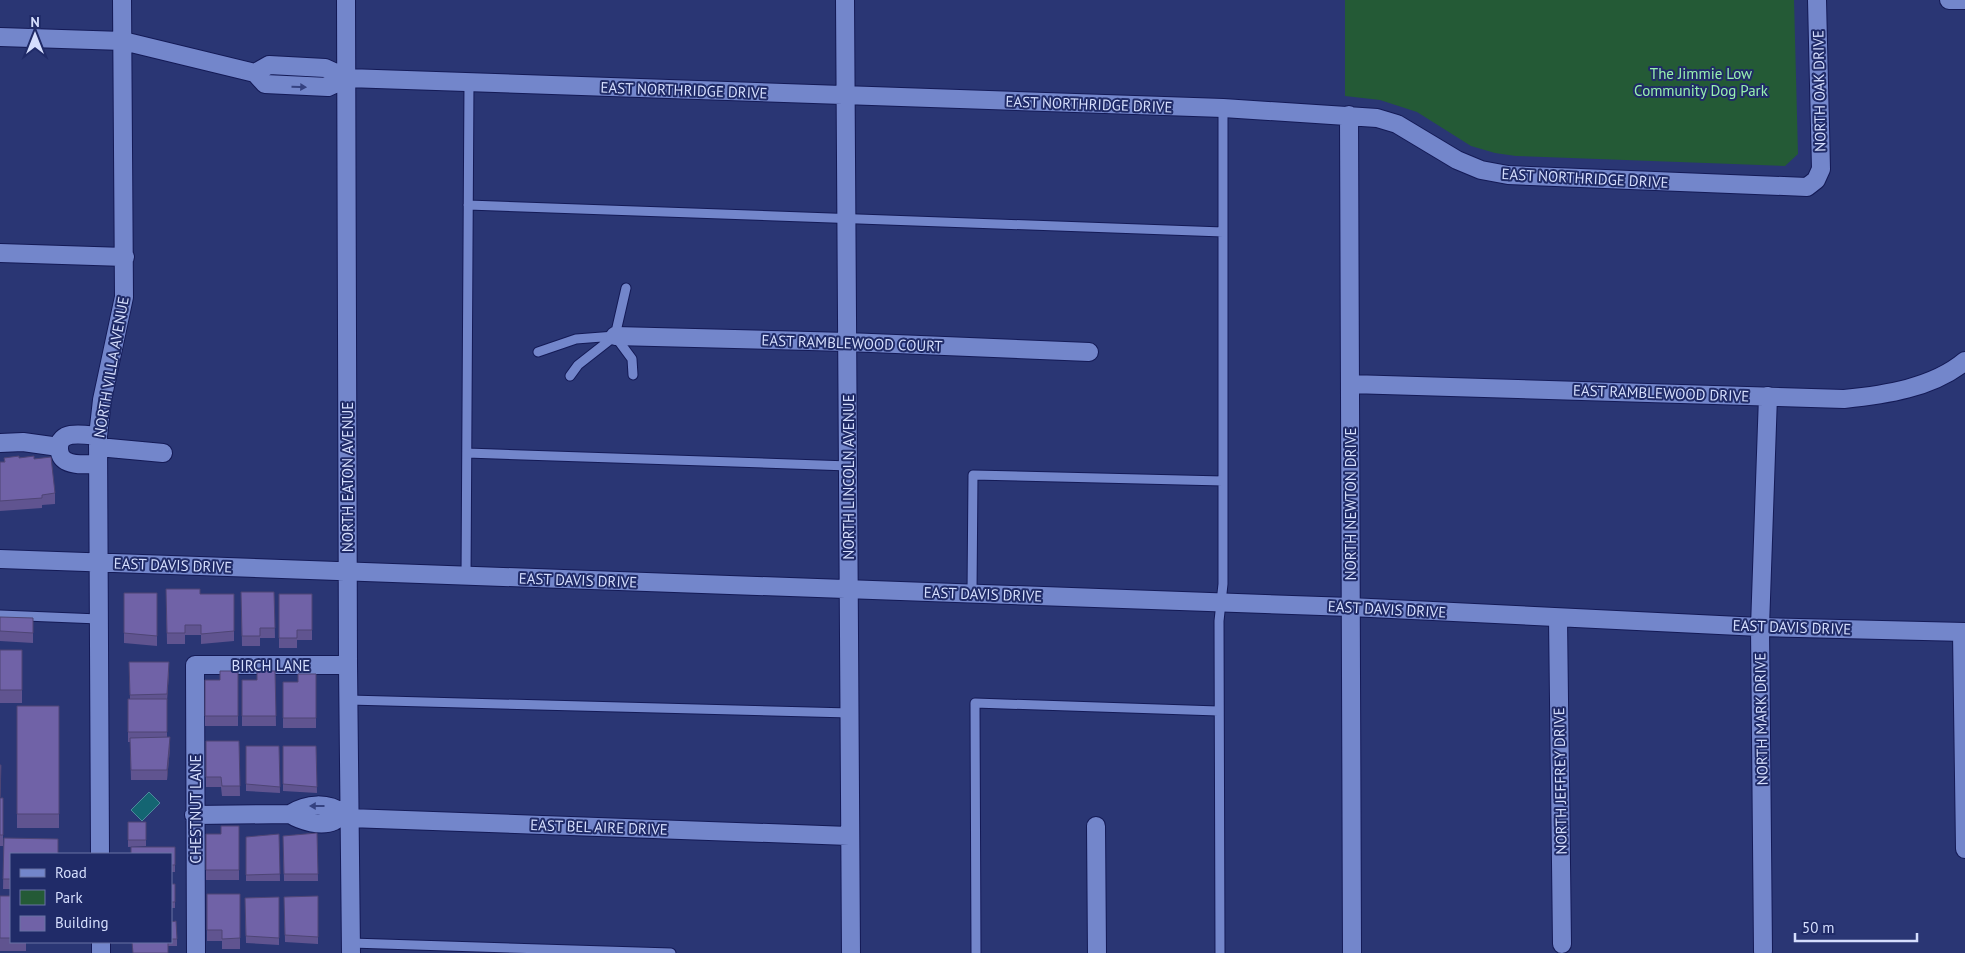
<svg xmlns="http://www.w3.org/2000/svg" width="1965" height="953" font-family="'PT Sans',sans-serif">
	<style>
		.green { fill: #245a36 }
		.water { fill: #146572; stroke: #4e899c }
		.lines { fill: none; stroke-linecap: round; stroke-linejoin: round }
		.lane-casing { stroke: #141a56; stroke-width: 11 }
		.street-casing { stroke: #141a56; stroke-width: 20 }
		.lane { stroke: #7386cb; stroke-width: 9 }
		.street { stroke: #7386cb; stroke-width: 18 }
		.wall { fill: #605490 }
		.shaded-wall { fill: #4e4575 }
		.building { fill: #7062a7; stroke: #4e4575 }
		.oneway { fill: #354281 }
		.labels { text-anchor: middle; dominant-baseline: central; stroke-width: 4; stroke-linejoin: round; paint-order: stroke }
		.park-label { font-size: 15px; fill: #98f0af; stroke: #202b68 }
		.street-label { font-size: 15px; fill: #d5defd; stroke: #202b68 }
	</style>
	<rect width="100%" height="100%" fill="#2a3674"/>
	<path class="green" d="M1345,0h449l4,154 -13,12 -269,-10 -21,-3 -24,-7 -54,-34 -37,-12 -35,-4z"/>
	<path class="water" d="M149,792l11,11 -18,18 -11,-11z"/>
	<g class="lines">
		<defs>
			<path id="lane" d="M468,205l755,27
				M615,336l17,23 1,16
				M538,352l38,-13 39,-3
				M570,376l8,-11 37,-29 11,-48
				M467,453l382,13
				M466,577l3,-495
				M972,593l1,-118 250,6
				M0,615l99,4
				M349,700l501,13
				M351,943l320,10
				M976,953l-1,-250 243,8
				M1220,953l-1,-332 4,-37v-476"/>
			<path id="street" d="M346,0l2,665 3,288
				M845,0l6,953
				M1949,0h16
				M0,37l123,4 132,32 10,11 63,3 19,-9
				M255,73l14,-8 56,3 22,10 876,30 154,10 20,6 60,36 24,10 27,5 299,12 9,-7 5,-11 -4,-169
				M1349,115l3,838
				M0,253l125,4
				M615,336l232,6 242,10
				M1350,384l494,15c40,-4 89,-11 121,-38
				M0,443l23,-1 36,5
				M98,447l65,6
				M98,464c-9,0 -23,2 -32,-3 -4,-2 -7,-7 -7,-13 0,-19 27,-13 39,-12
				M0,559l1350,48 410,20 205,5
				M1558,618l4,326
				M1962,632l3,217
				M290,814c11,7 31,13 44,7 6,-3 8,-7 15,-7
				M194,815l96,-1c17,-11 38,-12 54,0
				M349,818l500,18
				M1096,826l1,127
				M100,854l-2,-418 4,-36 22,-103 -2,-297
				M101,942v11
				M1763,951l-3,-324 8,-231
				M196,953l-1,-288h153"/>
		</defs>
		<use href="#lane" class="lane-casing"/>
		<use href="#street" class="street-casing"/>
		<use href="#lane" class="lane"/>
		<use href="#street" class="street"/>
	</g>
	<path class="wall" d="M4,458l30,1 21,34v11l-13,1v3l-42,3v-49h4z
		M166,589l34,5h34v47l-33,3v-9h-16v9h-18z
		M241,592h33l1,46h-15v8h-18z
		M124,593h33v53l-33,-3z
		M279,594h33v46h-15v8h-18z
		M0,617l33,12v14l-33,-2z
		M0,650h22v53h-22z
		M129,662l40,10 -2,27v38l3,11 -3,32h-36l-1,-38h-2v-43h2z
		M238,671v55h-33v-46h15z
		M275,671l1,55h-34v-46h15z
		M316,674v54h-33v-46h15z
		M17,706h42v122h-42z
		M206,741h33l1,55h-18l-1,-9h-15z
		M246,746h33l1,47 -34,-2z
		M283,746h33l1,47 -34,-2z
		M0,765v33h3v48h-3z
		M128,822h18v24l-18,1z
		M239,826v54h-33v-46h15z
		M317,833l1,48h-34l-1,-45z
		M279,834l1,47h-34v-44z
		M4,838l7,16v35h-8z
		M175,847v25h-4v-18z
		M171,884h4v24h-4z
		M207,894h33v55h-18v-8h-15z
		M0,896h11v46h15v9h-26z
		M318,896v48l-33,-2 -1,-45z
		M279,897v48l-33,-2 -1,-45z
		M171,922l6,17v7h-9l-36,-4h39z"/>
	<path class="shaded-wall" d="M169,662v10l-2,32v-10z
		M170,737v11l-3,32v-10z"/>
	<path class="building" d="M19,456v2l15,-2v3l17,-2 4,36 -13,2v3l-42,3v-39h5l-1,-4z
		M166,589h34v5h34v37l-33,3v-9h-16v8h-18z
		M241,592h33l1,36h-15v8h-18z
		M124,593h33v43l-33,-3z
		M279,594h33v36h-15v8h-18z
		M0,617l33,1v15l-33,-2z
		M0,650h22v40h-22z
		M129,662h40l-2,32 -37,1z
		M220,671h18v45h-33v-36h15z
		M257,671h18l1,45h-34v-36h15z
		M298,674h18v44h-33v-36h15z
		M128,699h39v33h-39z
		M17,706h42v108h-42z
		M170,737l-3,33h-36l-1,-32z
		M206,741h33l1,45h-18l-1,-9h-15z
		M246,746h33l1,41 -34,-3z
		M283,746h33l1,41 -34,-3z
		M0,765h1l-1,32z
		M0,798h3v37h-3z
		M128,822h18v18h-18z
		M221,826h18v44h-33v-36h15z
		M317,833l1,41h-34l-1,-38z
		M279,834l1,40 -34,1v-38z
		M4,838l54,1v15h-47v25h-8z
		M131,847h44v18h-4v-11h-40z
		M171,884h4v18h-4z
		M207,894h33v44l-18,1v-9h-15z
		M0,896h11v42h-11z
		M318,896v41l-33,-2 -1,-38z
		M279,897v41l-33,-2 -1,-38z
		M176,921l1,18h-6v-17z
		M132,942h36v11h-35z"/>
	<defs><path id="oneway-solid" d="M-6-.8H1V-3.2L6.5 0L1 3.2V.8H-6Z" transform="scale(1.25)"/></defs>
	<g class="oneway">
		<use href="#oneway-solid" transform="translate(299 87) rotate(2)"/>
		<use href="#oneway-solid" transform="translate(317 806) rotate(180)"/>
	</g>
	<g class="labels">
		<g class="park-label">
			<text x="1701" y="73">The Jimmie Low<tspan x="1701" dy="17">Community Dog Park</tspan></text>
		</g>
		<g class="street-label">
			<text transform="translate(684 90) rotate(2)">EAST NORTHRIDGE DRIVE</text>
			<text transform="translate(1819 91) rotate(-91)">NORTH OAK DRIVE</text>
			<text transform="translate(1089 104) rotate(2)">EAST NORTHRIDGE DRIVE</text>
			<text transform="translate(1585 178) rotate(3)">EAST NORTHRIDGE DRIVE</text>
			<text transform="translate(852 343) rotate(2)">EAST RAMBLEWOOD COURT</text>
			<text transform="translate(111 367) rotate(-80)">NORTH VILLA AVENUE</text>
			<text transform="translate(1661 393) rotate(2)">EAST RAMBLEWOOD DRIVE</text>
			<text transform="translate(347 477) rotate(-90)">NORTH EATON AVENUE</text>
			<text transform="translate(848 477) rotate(-90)">NORTH LINCOLN AVENUE</text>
			<text transform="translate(1350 504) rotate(-90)">NORTH NEWTON DRIVE</text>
			<text transform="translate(173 565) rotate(2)">EAST DAVIS DRIVE</text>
			<text transform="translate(578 580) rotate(2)">EAST DAVIS DRIVE</text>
			<text transform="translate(983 594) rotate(2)">EAST DAVIS DRIVE</text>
			<text transform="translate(1387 609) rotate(3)">EAST DAVIS DRIVE</text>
			<text transform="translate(1792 627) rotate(2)">EAST DAVIS DRIVE</text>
			<text x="271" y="665">BIRCH LANE</text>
			<text transform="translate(1761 719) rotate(-91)">NORTH MARK DRIVE</text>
			<text transform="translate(1560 781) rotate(-91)">NORTH JEFFREY DRIVE</text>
			<text transform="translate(195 809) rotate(-90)">CHESTNUT LANE</text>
			<text transform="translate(599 827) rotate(2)">EAST BEL AIRE DRIVE</text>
		</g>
	</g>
	<rect x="10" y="853" width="162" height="90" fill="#202b68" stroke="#6873a4"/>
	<rect x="20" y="869" width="25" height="8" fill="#7386cb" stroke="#6873a4"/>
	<text x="55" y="878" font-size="15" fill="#d5defd">Road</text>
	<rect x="20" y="890" width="25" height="15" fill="#245a36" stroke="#6873a4"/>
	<text x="55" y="903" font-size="15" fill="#d5defd">Park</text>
	<rect x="20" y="916" width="25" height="15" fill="#7062a7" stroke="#6873a4"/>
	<text x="55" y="928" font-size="15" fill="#d5defd">Building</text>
	<g transform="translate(35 35)" stroke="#202b68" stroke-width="4" paint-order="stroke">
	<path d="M0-4L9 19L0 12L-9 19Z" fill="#d5defd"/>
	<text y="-8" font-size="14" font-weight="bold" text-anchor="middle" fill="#d5defd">N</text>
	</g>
	<path d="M1795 933v8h122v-8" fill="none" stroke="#d5defd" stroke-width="2.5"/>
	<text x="1802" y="933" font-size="15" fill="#d5defd" stroke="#202b68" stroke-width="4" paint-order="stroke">50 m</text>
</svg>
